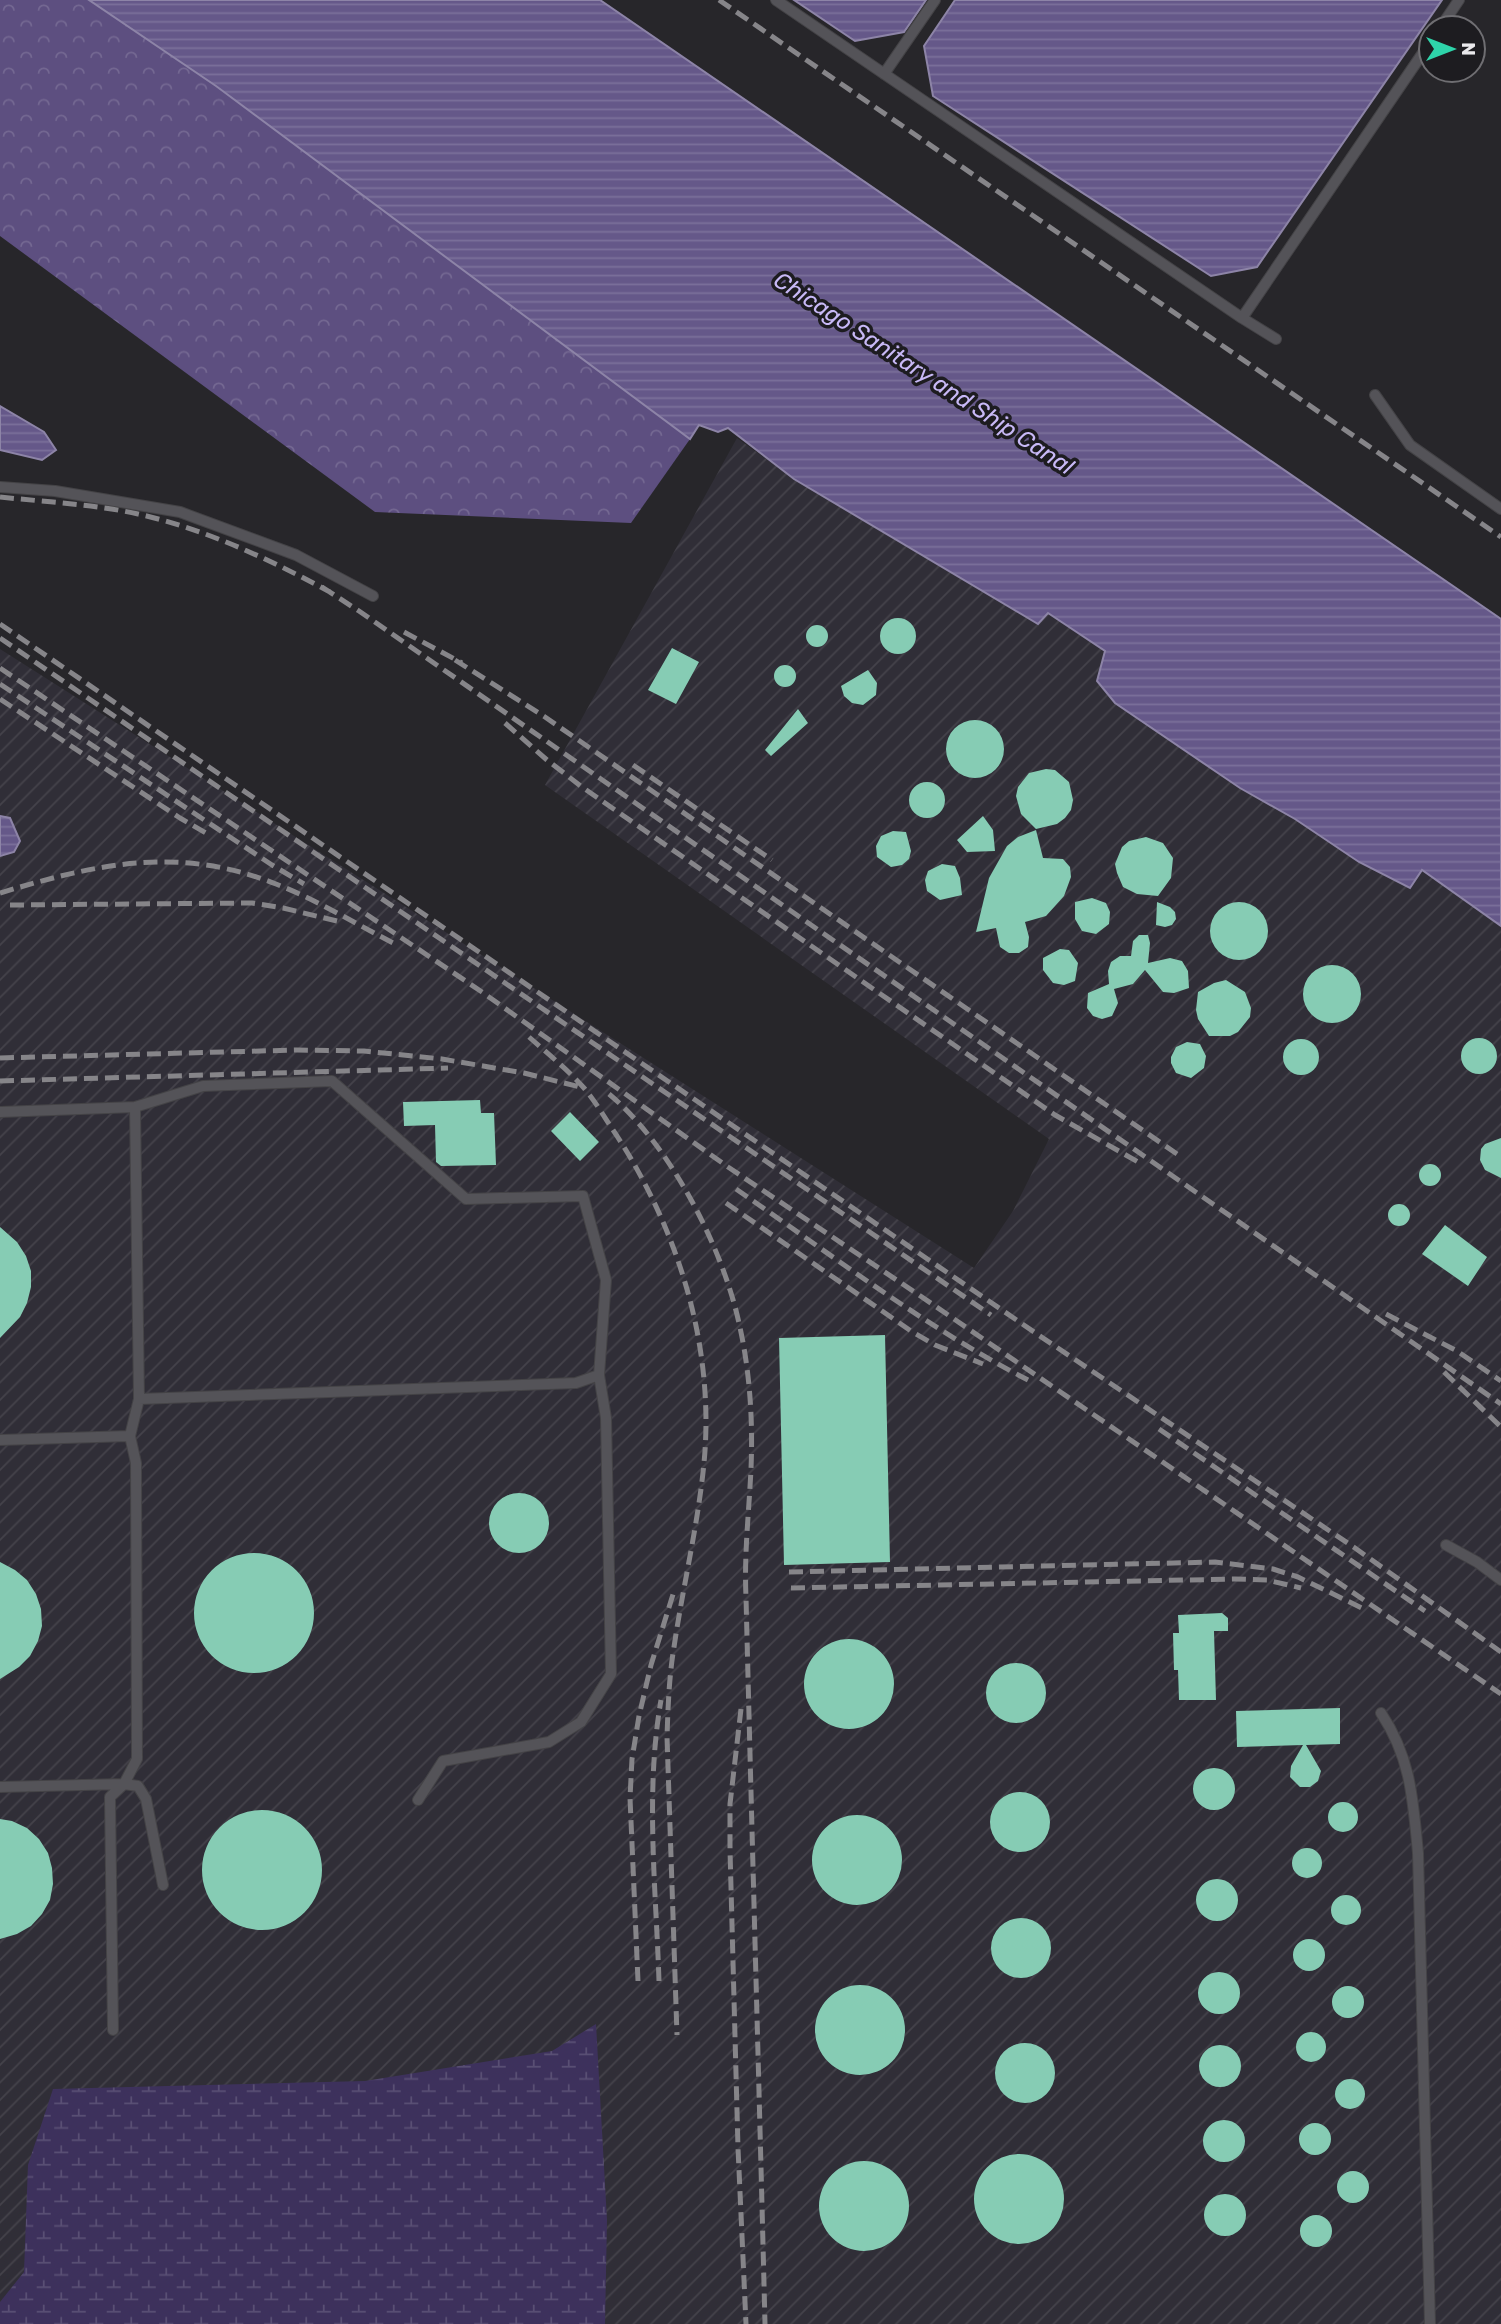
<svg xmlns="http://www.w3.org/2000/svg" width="1501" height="2324" font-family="Rubik,sans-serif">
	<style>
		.industrial { fill: url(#industrial-furrows) }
		.forest { fill: url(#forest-crowns) }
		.wetland { fill: url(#wetland-marsh) }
		.water { fill: url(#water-rules); stroke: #8d84a7; stroke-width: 2 }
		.building { fill: #86ccb4 }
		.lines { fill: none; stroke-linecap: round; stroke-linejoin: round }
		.service-casing { stroke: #444346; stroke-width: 12 }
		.service { stroke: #545358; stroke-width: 10 }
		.rail { stroke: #868589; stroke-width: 5; stroke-dasharray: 14 7; stroke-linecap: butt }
		.labels { text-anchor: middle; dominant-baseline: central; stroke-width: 7; stroke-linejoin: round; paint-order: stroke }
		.water-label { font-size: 23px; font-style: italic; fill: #c8b9f6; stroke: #1d1c20 }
	</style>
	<defs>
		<pattern id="industrial-furrows" width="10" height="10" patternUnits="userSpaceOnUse" patternTransform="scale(1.75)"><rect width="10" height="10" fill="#302e37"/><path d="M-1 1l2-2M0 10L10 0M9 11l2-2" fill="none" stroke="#44424a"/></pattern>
		<pattern id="forest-crowns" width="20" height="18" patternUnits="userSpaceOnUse" patternTransform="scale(1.75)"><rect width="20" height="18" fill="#5d4f80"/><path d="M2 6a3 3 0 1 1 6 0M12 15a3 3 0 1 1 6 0" fill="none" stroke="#746892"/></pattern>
		<pattern id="wetland-marsh" width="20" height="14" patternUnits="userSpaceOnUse" patternTransform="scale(1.75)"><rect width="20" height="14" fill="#3d315c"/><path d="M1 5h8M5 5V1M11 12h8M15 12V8" fill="none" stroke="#594f74"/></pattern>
		<pattern id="water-rules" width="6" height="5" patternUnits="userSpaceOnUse" patternTransform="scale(1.75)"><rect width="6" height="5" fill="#655889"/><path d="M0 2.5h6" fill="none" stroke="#7b709a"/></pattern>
	</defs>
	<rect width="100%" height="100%" fill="#27262a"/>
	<path class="industrial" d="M737,438l57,41 244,145 10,-11 57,38 -8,30 143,107 55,31 64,43 51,26 12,-18 79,56v1398h-1501v-1675l974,619 39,-57 36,-72 -504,-354z"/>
	<path class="forest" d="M0,0h89l127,86 474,353 -59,84 -256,-11 -375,-276z"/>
	<path class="wetland" d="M596,2024l11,196 -2,104h-605v-22l24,-30 4,-107 25,-76 312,-8 187,-30z"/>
	<path class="water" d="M89,0h511l901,619v307l-79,-56 -12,18 -51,-26 -64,-43 -55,-31 -125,-85 -18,-22 8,-30 -57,-38 -10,11 -244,-145 -66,-51 -10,4 -19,-7 -9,14 -474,-353z
		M794,0h132l-22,32 -49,9z
		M955,0h487l-185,267 -46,9 -278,-180 -9,-50z
		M0,406l44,26 12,18 -14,10 -42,-10z
		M0,816l10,2 10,23 -6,11 -14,4z"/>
	<path class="building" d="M880 636a18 18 0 1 1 36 0a18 18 0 1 1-36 0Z
		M806 636a11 11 0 1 1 22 0a11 11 0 1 1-22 0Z
		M672,648l27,14 -23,42 -28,-14z
		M774 676a11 11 0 1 1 22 0a11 11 0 1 1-22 0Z
		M868,670l9,13 -1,12 -13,10 -11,-2 -8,-7 -3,-10z
		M798,709l10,14 -37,33 -6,-6z
		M946 749a29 29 0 1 1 58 0a29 29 0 1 1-58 0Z
		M1046,769l9,1 14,12 4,18 -2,10 -6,8 -8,6 -21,5 -15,-15 -5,-18 2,-9 11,-14z
		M909 800a18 18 0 1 1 36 0a18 18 0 1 1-36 0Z
		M983,816l10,14 2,21 -28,1 -10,-12z
		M1036,830l7,28 20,1 7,8 1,10 -7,19 -18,20 -21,6 4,15 -1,10 -9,6h-10l-9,-6 -4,-19 -20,4 13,-54 18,-32 11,-9z
		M893,831l13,1 5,19 -2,8 -7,6 -11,2 -14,-10 -1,-11 5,-10z
		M1146,837l17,6 10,15 -2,20 -13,18 -21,-2 -14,-7 -6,-14 -2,-9 7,-17 7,-6z
		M942,864l13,2 5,12 2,17 -22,5 -13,-9 -2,-11 3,-9z
		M1092,898l14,5 4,9 -1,12 -13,10 -14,-3 -7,-12v-17z
		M1157,902l13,5 5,5 1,7 -4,6 -7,2 -9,-2z
		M1210 931a29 29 0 1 1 58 0a29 29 0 1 1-58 0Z
		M1139,935h9l2,8 -2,20 22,-5 12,3 6,10 1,17 -15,5 -11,-1 -18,-22 -12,14 -19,5 4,14 -6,13 -10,3 -9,-3 -6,-8 1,-15 21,-9 -1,-13 3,-9 9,-6h11l2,-15z
		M1060,949l9,1 9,13 -3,18 -11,4 -11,-2 -10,-13v-12z
		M1303 994a29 29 0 1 1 58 0a29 29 0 1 1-58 0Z
		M1226,980l19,12 6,16 -1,9 -12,15 -8,4h-21l-11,-17 -2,-9 2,-18 16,-9z
		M1461 1056a18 18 0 1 1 36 0a18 18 0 1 1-36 0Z
		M1283 1057a18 18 0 1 1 36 0a18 18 0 1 1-36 0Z
		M1187,1042l13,2 6,12 -2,12 -13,10 -15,-5 -5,-10v-6l5,-10z
		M480,1100l1,13h13l2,52 -55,1 -5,-4 -1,-37 -31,1 -1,-24z
		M570,1112l29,30 -19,19 -29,-30z
		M1501,1138v40l-16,-8 -5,-10 1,-11 4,-5z
		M1419 1175a11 11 0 1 1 22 0a11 11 0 1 1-22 0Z
		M1388 1215a11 11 0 1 1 22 0a11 11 0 1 1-22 0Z
		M1445,1225l42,32 -19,29 -46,-32z
		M0,1227l17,15 9,14 5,15v16l-4,16 -7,14 -20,21z
		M885,1335l5,227 -106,3 -5,-227z
		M489 1523a30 30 0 1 1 60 0a30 30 0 1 1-60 0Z
		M194 1613a60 60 0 1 1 120 0a60 60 0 1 1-120 0Z
		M0,1562l15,8 12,10 9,14 5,15 1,17 -4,15 -8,15 -11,11 -19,12z
		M1222,1613l6,5v13h-14l2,69h-37l-1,-30h-4l-1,-37h6l-1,-18z
		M804 1684a45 45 0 1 1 90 0a45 45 0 1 1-90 0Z
		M986 1693a30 30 0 1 1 60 0a30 30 0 1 1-60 0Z
		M1340,1708v36l-34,1 15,26 -3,10 -8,6h-10l-10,-10 1,-11 12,-21 -66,2 -1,-36z
		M1193 1789a21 21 0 1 1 42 0a21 21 0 1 1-42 0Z
		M990 1822a30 30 0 1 1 60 0a30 30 0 1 1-60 0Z
		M1328 1817a15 15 0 1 1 30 0a15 15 0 1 1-30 0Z
		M202 1870a60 60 0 1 1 120 0a60 60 0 1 1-120 0Z
		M812 1860a45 45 0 1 1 90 0a45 45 0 1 1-90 0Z
		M0,1819l12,2 15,7 12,11 9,14 4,15 1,16 -3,16 -8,14 -11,12 -14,8 -17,5z
		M1292 1863a15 15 0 1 1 30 0a15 15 0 1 1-30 0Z
		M1196 1900a21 21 0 1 1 42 0a21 21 0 1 1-42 0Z
		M1331 1910a15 15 0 1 1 30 0a15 15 0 1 1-30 0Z
		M991 1948a30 30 0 1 1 60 0a30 30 0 1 1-60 0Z
		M1293 1955a16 16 0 1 1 32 0a16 16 0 1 1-32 0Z
		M1198 1993a21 21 0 1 1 42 0a21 21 0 1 1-42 0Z
		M815 2030a45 45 0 1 1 90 0a45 45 0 1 1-90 0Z
		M1332 2002a16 16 0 1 1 32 0a16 16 0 1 1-32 0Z
		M1296 2047a15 15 0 1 1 30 0a15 15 0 1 1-30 0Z
		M995 2073a30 30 0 1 1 60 0a30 30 0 1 1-60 0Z
		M1199 2066a21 21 0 1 1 42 0a21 21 0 1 1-42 0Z
		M1335 2094a15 15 0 1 1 30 0a15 15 0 1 1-30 0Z
		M1203 2141a21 21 0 1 1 42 0a21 21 0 1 1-42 0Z
		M1299 2139a16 16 0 1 1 32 0a16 16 0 1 1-32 0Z
		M974 2199a45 45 0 1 1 90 0a45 45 0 1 1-90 0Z
		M819 2206a45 45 0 1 1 90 0a45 45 0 1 1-90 0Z
		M1337 2187a16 16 0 1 1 32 0a16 16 0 1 1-32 0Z
		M1204 2215a21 21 0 1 1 42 0a21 21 0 1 1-42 0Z
		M1300 2231a16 16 0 1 1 32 0a16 16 0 1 1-32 0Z"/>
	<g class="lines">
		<defs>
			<path id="service" d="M776,0l466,318 34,21
				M1440,28l19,-28
				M884,74l51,-74
				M1242,318l189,-277
				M1375,395l35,50 91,64
				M0,487l55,4 125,21 116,43 77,41
				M0,1112l135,-5 68,-21 129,-5 134,118 117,-3 23,84 -7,95 7,43 5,256 -30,48 -32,20 -106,19 -25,39
				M139,1399l437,-16 23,-8
				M0,1440l130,-4
				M1446,1545l31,17 24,18
				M1381,1713c30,45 32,87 37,140l12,471
				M0,1787l124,-3 14,2 8,13 17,86
				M113,2030l-3,-233 14,-13 13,-25 -1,-296 -6,-27 9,-37 -4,-292"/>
		</defs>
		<use href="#service" class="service-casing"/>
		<use href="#service" class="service"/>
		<path class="rail" d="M719,0l782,537
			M0,497c46,5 93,7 138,17 67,15 131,45 192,78
			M322,587l37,24 1142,793
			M0,624l1037,710 318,214 146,104
			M404,632l58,31
			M0,638l991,677
			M455,660l90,57 632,437
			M0,668l482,324 246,175 191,128 582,399
			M0,684l272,181 32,19
			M0,699l180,119 31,18
			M505,723l42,37 35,27 473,328 85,48
			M633,765l139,95
			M0,893c96,-29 178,-48 276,-9 41,16 80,40 119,60
			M10,905l242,-2 31,5 54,13
			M529,1037c18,16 38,32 55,51 12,14 22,32 33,48 62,96 98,212 87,327 -6,62 -21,123 -30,184 -5,30 -6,60 -7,90l10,298
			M0,1058l297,-8 67,1 78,8 82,14 56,14
			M0,1081l448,-13
			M609,1094c61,51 113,152 130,229 11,48 14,98 12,146 -2,43 -7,85 -5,128 6,242 13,485 19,727
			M736,1189c96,66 189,138 292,191
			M726,1203l185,128 24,14 48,19
			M1386,1314l71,37 44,30
			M1444,1372l57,55
			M1159,1429l266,182
			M789,1572l426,-10 58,7 25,8 66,32
			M791,1588l444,-9 32,1 34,8
			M741,1709l-11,95v46l8,298 8,176
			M638,1981l-8,-183 2,-39 7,-43 12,-51 24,-77
			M659,1981c-3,-93 -14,-189 2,-281"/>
	</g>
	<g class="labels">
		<g class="water-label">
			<text transform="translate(924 373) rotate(33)">Chicago Sanitary and Ship Canal</text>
		</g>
	</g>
	<g transform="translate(1452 49) rotate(90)"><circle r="33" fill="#1d1c20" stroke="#6f6e72" stroke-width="2"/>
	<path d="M0-5L12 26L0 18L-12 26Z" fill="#2ed4aa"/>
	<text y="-10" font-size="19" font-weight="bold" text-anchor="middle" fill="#eae9ec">N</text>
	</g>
</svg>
